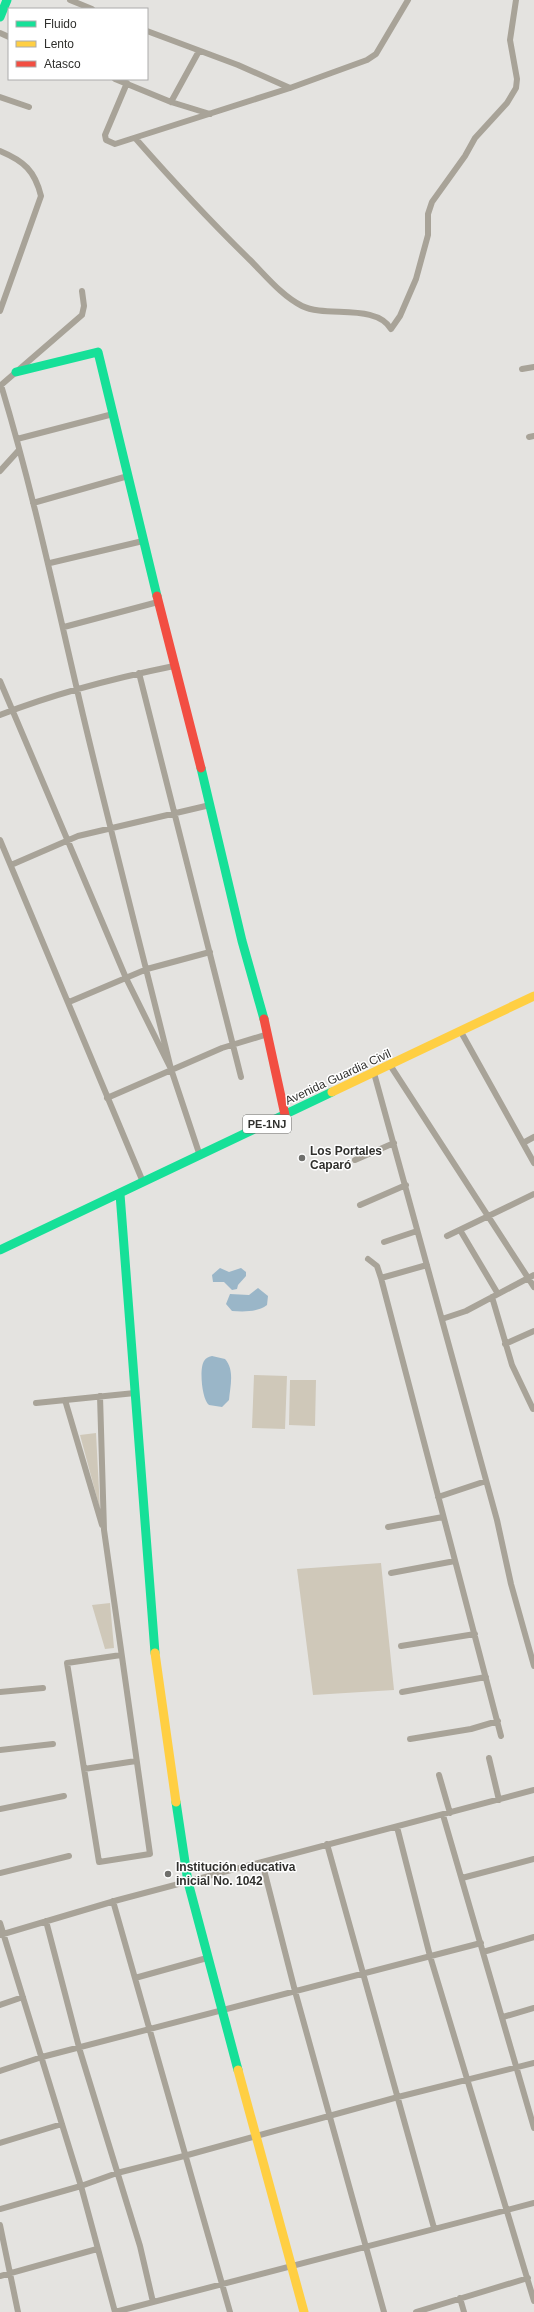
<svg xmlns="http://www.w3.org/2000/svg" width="534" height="2312" font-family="Helvetica,sans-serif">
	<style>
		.green { fill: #cfc8b9 }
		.water { fill: #9ab6c8 }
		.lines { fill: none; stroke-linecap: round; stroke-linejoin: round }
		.street { stroke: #a8a398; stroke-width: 6 }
		.fast { stroke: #16e098; stroke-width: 9 }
		.slow { stroke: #ffcf43; stroke-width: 9 }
		.jam { stroke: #f24e42; stroke-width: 9 }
		.poi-dot { fill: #6f6f6c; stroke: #fff; stroke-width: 1.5 }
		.labels { text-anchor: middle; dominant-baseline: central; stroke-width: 3; stroke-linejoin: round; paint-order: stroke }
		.shield { fill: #fff; stroke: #6e6e6c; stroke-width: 1 }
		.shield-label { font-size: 11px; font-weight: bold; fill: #30302d }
		.street-label { font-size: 12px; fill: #30302d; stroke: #fff }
		.poi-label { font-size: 12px; font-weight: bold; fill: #30302d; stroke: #fff; text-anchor: start }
	</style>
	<rect width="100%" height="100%" fill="#e4e3e0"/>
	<path class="green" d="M254,1375l33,1 -2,53 -33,-1z
		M290,1380h26l-1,46 -26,-1z
		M96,1433l4,76 -20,-74z
		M381,1563l13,127 -81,5 -16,-126z
		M110,1603l4,45 -9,1 -13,-44z"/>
	<path class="water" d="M220,1268l9,4 12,-4 5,4v4l-8,9 -1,4 -5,1 -8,-8h-11l-1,-7z
		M258,1288l10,8 -1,9c-9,7 -23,7 -35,6l-6,-7 4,-10 19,1z
		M212,1356l13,3c10,11 5,28 4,41l-7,7 -13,-2c-7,-5 -10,-36 -5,-44 2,-3 4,-4 8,-5z"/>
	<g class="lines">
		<path class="street" d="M70,0l22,9
			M147,31l91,34 52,23
			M0,33l9,4
			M115,79l56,23 39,12
			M127,83l-22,52 1,5 9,4 175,-56 77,-28 9,-6 32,-54
			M0,97l29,10
			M171,102l28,-51
			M136,139c36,41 74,82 114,121 16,16 32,36 52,46 24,12 74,-3 89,23l9,-13 16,-37 12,-44v-21l4,-12 33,-46 10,-18 32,-35 9,-15 1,-9 -7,-39 6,-40
			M0,151c24,10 35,20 41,45l-41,115
			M522,369l12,-2
			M1,385c33,109 56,220 82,330 28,118 59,236 88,354
			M0,386l82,-71 2,-9 -2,-15
			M529,437l5,-1
			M17,439l96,-25
			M0,471l19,-21
			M33,503l95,-27
			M50,563l93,-22
			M64,627l94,-25
			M139,673l102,404
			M0,681l126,297 45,91 29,87
			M0,715c56,-22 115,-37 174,-49
			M0,840l143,342
			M11,865l67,-29 132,-31
			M69,1002l78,-33 63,-17
			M461,1032l73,131
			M390,1065l144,222
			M374,1073l123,447 14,64 23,82
			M107,1098l115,-50 46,-14
			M523,1143l11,-6
			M355,1160l39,-17
			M360,1205l46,-20
			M460,1230l38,64
			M447,1236l87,-42
			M384,1242l33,-11
			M368,1259l9,7 4,12 46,-13
			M381,1278l120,458
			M492,1297l20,68 21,44
			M442,1319l24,-8 68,-36
			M505,1344l29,-13
			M100,1396l4,134 46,324 -51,8 -32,-199 54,-8
			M65,1400l37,125
			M36,1403l99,-10
			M438,1497l48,-16
			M388,1527l55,-10
			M391,1573l64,-12
			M401,1646l74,-12
			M0,1692l43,-4
			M402,1692l84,-15
			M410,1739l61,-10 27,-8
			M0,1750l53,-6
			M489,1758l10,42
			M84,1769l52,-8
			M439,1775l11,38
			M0,1809l64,-13
			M443,1815l91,313
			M397,1827l33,129 104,345
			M327,1844l107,384
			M262,1862l33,129 89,321
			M0,1873l69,-17
			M462,1878l72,-19
			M113,1901l117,411
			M46,1921l34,130 60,195 13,56
			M0,1923l81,263 34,126
			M0,1935l118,-35 416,-110
			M483,1952l51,-15
			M135,1978l72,-20
			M0,2005l23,-8
			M503,2017l31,-9
			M0,2071l42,-14 439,-114
			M0,2143l62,-19
			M0,2209l81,-23 36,-13 67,-17 214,-59 136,-34
			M0,2225l18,87
			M0,2276l97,-27
			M460,2298l4,14
			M115,2312l419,-109
			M416,2312l112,-34"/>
		<path class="fast" d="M0,17l7,-17
			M16,372l82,-20 59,244
			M201,768l41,173 22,78
			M120,1194l35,459
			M0,1250l332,-158
			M176,1802l12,80 50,188"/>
		<path class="slow" d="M332,1092l202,-96
			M155,1653l21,149
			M238,2070l66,242"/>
		<path class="jam" d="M157,596l44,172
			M264,1019l21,96"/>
	</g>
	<g class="poi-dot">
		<circle cx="302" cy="1158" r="4"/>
		<circle cx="168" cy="1874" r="4"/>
	</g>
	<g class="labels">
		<rect class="shield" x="243" y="1115" width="48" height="18" rx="3"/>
		<g class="shield-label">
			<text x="267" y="1124">PE-1NJ</text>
		</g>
		<g class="street-label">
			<text transform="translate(338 1077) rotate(-25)">Avenida Guardia Civil</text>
		</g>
		<g class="poi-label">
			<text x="310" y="1151">Los Portales<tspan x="310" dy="14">Caparó</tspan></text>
			<text x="176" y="1867">Institución educativa<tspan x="176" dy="14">inicial No. 1042</tspan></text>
		</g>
	</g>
	<rect x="8" y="8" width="140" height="72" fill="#ffffff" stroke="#acacab"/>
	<rect x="16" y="21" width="20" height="6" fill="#16e098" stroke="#acacab"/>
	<text x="44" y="28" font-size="12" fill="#30302d">Fluido</text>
	<rect x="16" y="41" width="20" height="6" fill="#ffcf43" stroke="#acacab"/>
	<text x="44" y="48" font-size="12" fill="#30302d">Lento</text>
	<rect x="16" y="61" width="20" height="6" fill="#f24e42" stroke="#acacab"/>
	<text x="44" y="68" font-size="12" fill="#30302d">Atasco</text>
</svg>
